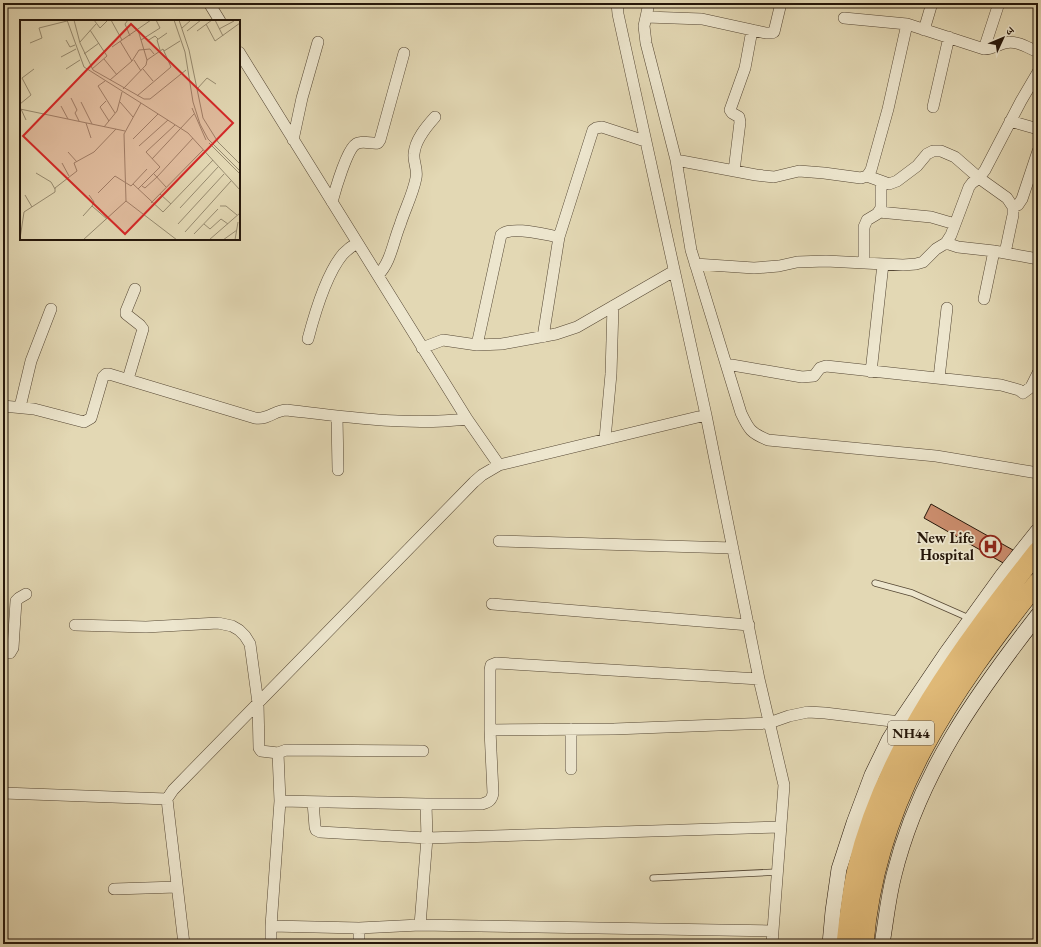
<svg xmlns="http://www.w3.org/2000/svg" width="1041" height="947" font-family="'EB Garamond','Noto Serif Devanagari',serif">
	<style>
		.building { fill: #cb8d6d; stroke: #26170a }
		.lines { fill: none; stroke-linecap: round; stroke-linejoin: round }
		.lane-casing { stroke: #554734; stroke-width: 7 }
		.street-casing { stroke: #554734; stroke-width: 12 }
		.secondary-casing { stroke: #26170a; stroke-width: 16 }
		.highway-casing { stroke: #26170a; stroke-width: 20 }
		.lane { stroke: #ede6ce; stroke-width: 5.5 }
		.street { stroke: #ede6ce; stroke-width: 11 }
		.secondary { stroke: #ede6ce; stroke-width: 15 }
		.highway { stroke: #e2bc7a; stroke-width: 19 }
		.labels { text-anchor: middle; dominant-baseline: central; stroke-width: 3.5; stroke-linejoin: round; paint-order: stroke }
		.shield { fill: #ede6ce; stroke: #625545; stroke-width: 1 }
		.shield-label { font-size: 14px; font-weight: bold; fill: #26170a }
		.poi-label { font-size: 15px; font-weight: bold; fill: #26170a; stroke: #ede6ce; text-anchor: end }
		.inset-road { fill: none; stroke: #978b70; stroke-width: 1 }
		.view { fill: #d62828; fill-opacity: 0.15; stroke: #d62828; stroke-width: 2 }
		.inset-edge { fill: none; stroke: #26170a; stroke-width: 2 }
	</style>
	<rect width="100%" height="100%" fill="#e3d8b4"/>
	<filter id="stains"><feTurbulence type="fractalNoise" baseFrequency=".005" numOctaves="4"/><feColorMatrix values="0 0 0 0 .2 0 0 0 0 .09 0 0 0 0 .02 0 0 0 .5 -.17"/></filter>
	<radialGradient id="worn" r=".72"><stop offset=".6" stop-color="#630" stop-opacity="0"/><stop offset="1" stop-color="#630" stop-opacity=".3"/></radialGradient>
	<path class="building" d="M931,504l82,46 -8,14 -81,-46z"/>
	<g class="lines">
		<defs>
			<path id="lane" d="M875,583l37,10 59,26
				M653,878l124,-6"/>
			<path id="street" d="M209,3l11,18
				M649,3l-5,23 2,17 30,117 15,90 50,163c8,17 10,20 27,27l168,16 102,17
				M646,17l56,2 64,14h6l2,-1 7,-29
				M844,18l63,6 77,25c8,0 13,-4 21,-6 12,-3 23,5 33,9
				M924,30l8,-27
				M984,49l15,-46
				M239,52l228,367 32,46
				M933,107l16,-70
				M1010,121l28,8
				M293,140l9,-42 16,-56
				M676,160l80,15 18,2 25,-6 25,2 37,5 6,-2 4,-6 17,-61 19,-85
				M734,171l6,-49 -1,-5 -7,-4 -2,-3 15,-42 7,-38
				M867,176l22,8 8,-3 20,-15 10,-12 6,-3h8l14,6 24,21 28,20 6,9v8l-8,38
				M332,202c3,-11 15,-53 24,-58 6,-4 15,0 22,-1l2,-3 24,-87
				M1013,207l5,-2 4,-6 16,-48
				M879,212l52,5 24,7
				M946,243l5,-8 18,-48 3,-4 7,-5 6,-8 36,-69 17,-29
				M864,263v-36l3,-7 10,-6 4,-6v-26
				M695,264l59,4 25,-2 18,-4 29,-1 77,4 13,-1 7,-2 13,-13 10,-6 12,4 36,4 44,8
				M378,275c13,-13 15,-33 22,-50 5,-16 13,-31 16,-47 2,-9 -3,-16 -2,-24 1,-14 12,-27 21,-37
				M984,299l10,-48
				M543,337l16,-100 34,-107 3,-2 6,-1 43,14
				M308,339c6,-23 19,-66 35,-85 4,-4 9,-8 14,-11
				M477,345l24,-110c10,-10 45,0 58,2
				M422,348l21,-8 34,5 25,-1 54,-10 21,-7 97,-56
				M726,364l76,13 12,-1 6,-8 6,-2 175,19 18,5 4,3 8,-6 7,-14
				M871,372l12,-108
				M939,378l8,-70
				M128,379l15,-50 -3,-4 -14,-11v-3l9,-22
				M3,406l31,3 50,13 7,-4 12,-41 3,-3h3l146,44c14,2 19,-8 32,-8 59,7 120,16 180,9
				M20,407l11,-46 20,-52
				M706,415l53,264 25,106 -12,159
				M337,416l1,54
				M605,439l6,-65 2,-68
				M499,541l234,7
				M492,604l257,21
				M75,625l71,2 72,-4 14,3 7,4 6,6 5,8 8,59 1,45 2,3 17,2 8,-3 137,1
				M3,653h7l3,-5 3,-47 3,-3 7,-4
				M571,729v40
				M490,730l124,-1 155,-6 20,-7 19,-4 17,1 75,9
				M3,793l164,6
				M280,801l146,3h56c7,-2 10,-4 11,-11l-3,-63v-60l1,-5 5,-2 263,16
				M313,802l2,25 1,3 4,2 107,6 354,-11
				M114,889l63,-2
				M420,925l7,-87 -1,-34
				M271,926l88,2 61,-3 352,6
				M359,928v16
				M184,944l-16,-136 -1,-9 6,-9 301,-308 8,-7 17,-10 207,-50 -88,-401 -1,-11
				M271,944v-18l9,-125 -2,-48"/>
			<path id="secondary" d="M830,944l3,-33 6,-42 15,-46 18,-48 17,-35 11,-18 46,-68 57,-79 35,-44
				M882,944c4,-23 6,-46 12,-69 25,-101 81,-179 144,-260"/>
			<path id="highway" d="M846,944c3,-25 5,-50 11,-75 29,-121 106,-223 181,-318
				M864,944c12,-146 86,-251 174,-362"/>
		</defs>
		<use href="#lane" class="lane-casing"/>
		<use href="#street" class="street-casing"/>
		<use href="#secondary" class="secondary-casing"/>
		<use href="#highway" class="highway-casing"/>
		<use href="#lane" class="lane"/>
		<use href="#street" class="street"/>
		<use href="#secondary" class="secondary"/>
		<use href="#highway" class="highway"/>
	</g>
	<defs>
		<symbol id="hospital-ring" viewBox="-11 -11 22 22"><circle r="9.5" fill="#ede6ce" stroke="#8f2418" stroke-width="1.5"/><path d="M-5-5h3v3.5h4V-5h3V5h-3V1.5h-4V5h-3Z" fill="#8f2418"/></symbol>
	</defs>
	<g fill-rule="evenodd">
		<use href="#hospital-ring" x="978" y="534" width="25" height="25"/>
	</g>
	<g class="labels">
		<rect class="shield" x="888" y="721" width="46" height="24" rx="3"/>
		<g class="shield-label">
			<text x="911" y="733">NH44</text>
		</g>
		<g class="poi-label">
			<text x="974" y="537">New Life<tspan x="974" dy="17">Hospital</tspan></text>
		</g>
	</g>
	<g transform="translate(20 20)">
		<rect width="220" height="220" fill="#e3d8b4"/>
		<path class="inset-road" d="M47,0l17,47 57,36 -17,31 2,67 51,39M54,0l6,23 13,27 51,29h6l36,-29M74,0l6,8 8,-8M91,0l11,20M108,0l-3,4 5,12M154,0l11,32 8,50 7,22 8,15 32,32M159,0l10,30 14,68 15,24 22,22M195,0l8,16M186,4l9,17 25,-18M162,8l9,-8M199,9l15,-8M70,10l17,26 -15,13M118,10l9,30M167,11l14,-11M177,11l15,-11M46,20l4,7 5,-2M121,20l19,-12 -4,-8M127,21l8,-5 3,3M60,22l16,-18M10,23l12,-5 -3,-10 28,-7M92,27l39,-27M140,30l-3,-10 10,-7M144,31l16,-10M64,34l15,-11M41,37l15,-8M84,39l13,16M114,40l7,11M112,41l7,-11 11,-1 4,5M46,49l14,-9M123,49l10,12M90,60l22,-19 -12,-20M85,61l-7,5 17,27M103,69l23,-24 1,-5 16,-11 8,18 -34,29M177,69l10,-11 9,6M51,78l6,12 -2,3 4,8M86,81l-6,6 9,14M61,82l11,22M100,82l13,15M121,83l47,30 52,57M0,84l11,-9 -9,-17 12,-9M41,86l7,13M172,88l14,32M0,89l105,22M1,89l5,11M66,103l5,15M84,107l13,-16 5,-19M113,119l25,-25M189,123l31,31M119,126l29,-26M48,132l9,10M132,139l42,-45M42,143l7,13M16,153l15,9 4,7M134,154l12,13M113,164l30,28 50,-52M122,166l3,2 12,-11 36,-39M118,169l22,-22 -14,-15 29,-27M78,173l17,-17 16,10 16,-17M140,174l11,10M5,175l7,12M69,175l5,7 -2,4M131,183l52,-53M200,186h6l11,9M160,188l38,-41M63,196l9,-10 15,13M158,204l46,-50M184,204l6,5 11,-10 7,5M165,212l46,-51M174,214l24,-25M0,219l4,-27 31,-20v-4l22,-17 -3,-8 20,-11 22,-23M63,220l43,-39M189,220l31,-27M203,220l14,-10M215,220l3,-18"/>
		<path class="view" d="M111,4l102,99 -108,111 -102,-98z"/>
		<rect width="220" height="220" class="inset-edge"/>
	</g>
	<rect width="1041" height="947" fill="none" stroke="#e3d8b4" stroke-width="16"/>
	<rect x="4" y="4" width="1033" height="939" fill="none" stroke="#26170a" stroke-width="2"/>
	<rect x="8" y="8" width="1025" height="931" fill="none" stroke="#26170a"/>
	<g transform="translate(1003 38) rotate(46)" stroke="#ede6ce" stroke-width="3" paint-order="stroke">
	<path d="M0-3L7 15L0 10L-7 15Z" fill="#26170a"/>
	<text y="-6" font-size="11" font-weight="bold" text-anchor="middle" fill="#26170a">उ</text>
	</g>
	<rect width="100%" height="100%" filter="url(#stains)"/>
	<rect width="100%" height="100%" fill="url(#worn)"/>
</svg>
